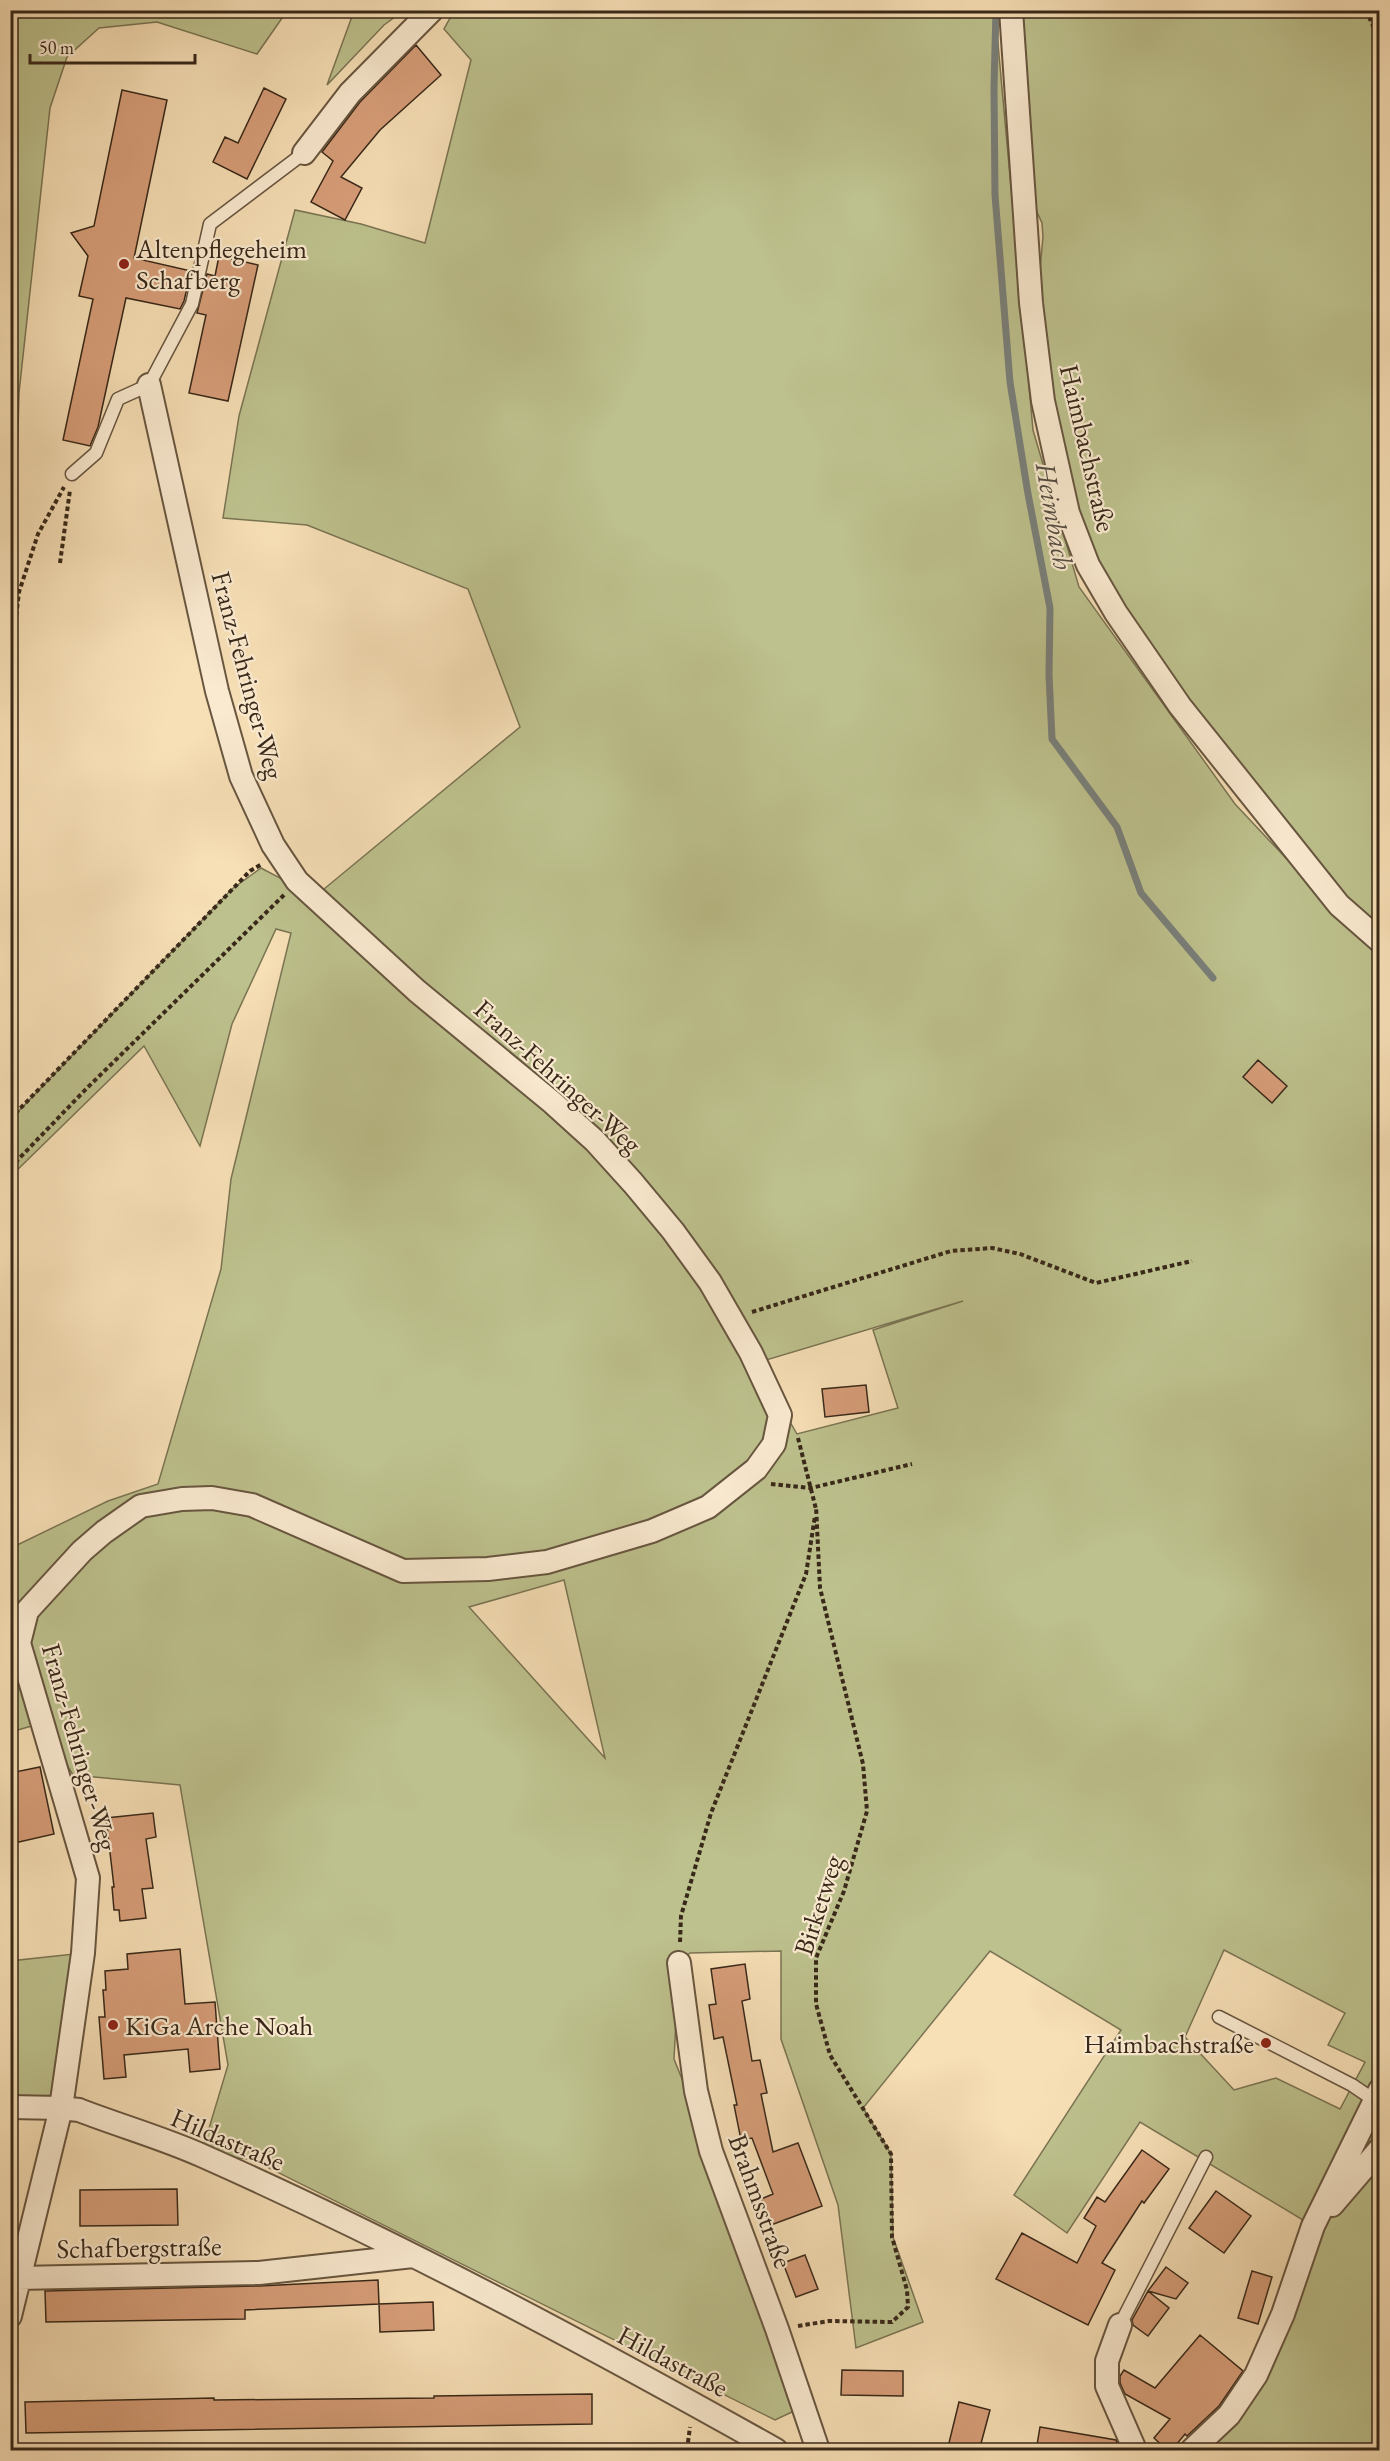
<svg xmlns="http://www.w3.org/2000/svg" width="1390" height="2461" font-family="'EB Garamond',serif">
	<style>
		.green { fill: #bdc18d; stroke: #7a7453; stroke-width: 1.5; fill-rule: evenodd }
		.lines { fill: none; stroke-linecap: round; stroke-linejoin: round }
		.stream { stroke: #797f7a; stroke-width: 7 }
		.building { fill: #d79e79; stroke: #382819; stroke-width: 1.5 }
		.service-casing { stroke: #685640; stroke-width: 15 }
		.minor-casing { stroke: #685640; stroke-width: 26 }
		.path { stroke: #382819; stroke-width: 4; stroke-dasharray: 4.5 3; stroke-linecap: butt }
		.service { stroke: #faead0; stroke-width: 12 }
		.minor { stroke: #faead0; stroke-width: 22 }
		.poi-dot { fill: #8f2418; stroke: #faead0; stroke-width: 2 }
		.labels { text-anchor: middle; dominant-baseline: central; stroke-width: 4.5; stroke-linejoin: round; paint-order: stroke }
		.poi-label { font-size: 27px; fill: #382819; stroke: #faead0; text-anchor: start }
		.street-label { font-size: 27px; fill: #382819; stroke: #faead0 }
		.water-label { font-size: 28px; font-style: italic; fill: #534c41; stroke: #faead0 }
	</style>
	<rect width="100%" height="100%" fill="#f7dfb6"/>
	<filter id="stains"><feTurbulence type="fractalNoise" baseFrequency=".00333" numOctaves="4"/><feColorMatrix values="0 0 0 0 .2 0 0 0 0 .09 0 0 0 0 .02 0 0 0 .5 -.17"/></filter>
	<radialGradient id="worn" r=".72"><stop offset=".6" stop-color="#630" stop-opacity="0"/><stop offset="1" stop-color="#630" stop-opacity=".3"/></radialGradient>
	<path class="green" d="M11,10l276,1 -30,43 -100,-32 -58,6 -32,29 -17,51 -31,285 -4,147 -4,39z
		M354,11h49l-19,14 -57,60z
		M454,11h541l38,419 46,157 156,217 111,118 33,27 1,1200 -11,14 11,7 -1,273 -15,7h-165l30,-35 84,-189 -173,-104 -73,111 -53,-38 107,-165 -131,-79 -127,157 28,46 2,83 30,85 -67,26 -18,-143 -57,-166v-88l-91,2 -11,10 -5,96 37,92 83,260 -19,9 -524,-261 -50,-4 27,-90 -48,-280 -107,-10 -31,-52 -31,9v-89l15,-32 -15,10v-73l97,-47 50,-17 63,-215 10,-90 60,-246 -15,-4 -44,95 -32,122 -56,-100 -133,130v-57l221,-230 29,-21 21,11 32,29 315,255 -273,-236 -32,-38 196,-162 -52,-138 -161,-64 -84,-7 16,-102 56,-206 66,14 64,19 46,-183 -27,-31zM963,1301l-90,29 25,78 -101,26 -41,-71zM564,1580l41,178 -136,-151zM1224,1950l121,63 -17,32 37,17 -25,47 -64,-31 -42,12 -49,-53z
		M1020,11h359v926l-194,-225 -86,-137 -35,-86 -30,-157 9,-95 -1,-14 -12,-26z
		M83,1953l-22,155 -50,-1 -1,-146z"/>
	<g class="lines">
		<path class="stream" d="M996,10l-2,77 1,108 15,187 18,112 22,114 -1,67 3,64 65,88 24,66 72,85"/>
	</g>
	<path class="building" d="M416,45l25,30 -61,55 -39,47 21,11 -17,32 -34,-18 22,-41 -11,-9 38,-50z
		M264,88l22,11 -39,80 -34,-17 12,-25 13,6z
		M122,90l45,10 -33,158 57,13 -7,30 -4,8 -54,-11 -28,129 -8,19 -27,-6 30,-141 -14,-3 9,-40 -17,-23 23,-7z
		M219,256l39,9 -30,136 -39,-8 17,-78 -9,-2 10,-39 8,2z
		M1258,1060l29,26 -15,17 -29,-26z
		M866,1385l3,27 -44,5 -3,-28z
		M40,1767l14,67 -44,10v-71z
		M153,1813l3,24 -10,2 7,49 -11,1 4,29 -26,3 -1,-11h-5l-2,-23h2l-8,-69z
		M180,1949l5,55 30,-2 5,67 -30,3 -2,-23 -64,6 2,22 -22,2 -5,-62h6l-2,-27h3l-1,-19 23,-2 -1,-15z
		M745,1964l5,35 -8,2 10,60 8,-1 7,33 -6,1 12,58 25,-9 24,63 -51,19 -10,-26 12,-5 -21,-56 -11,2 -7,-35h3l-14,-68 -9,2 -5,-34 7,-1 -5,-35z
		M1142,2150l27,19 -25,34 -2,-2 -40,62 13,7 -27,55 -92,-46 26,-46 55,30 19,-37 -12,-8 13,-21 8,5z
		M177,2189l1,36 -98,1v-36z
		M1216,2191l35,25 -27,37 -35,-25z
		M805,2255l13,34 -22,8 -13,-34z
		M1166,2267l22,16 -12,16 -28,-8z
		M1252,2271l20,6 -14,47 -20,-6z
		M378,2280l1,24 -134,6v9l-199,3 -1,-31 214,-5z
		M1148,2291l21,17 -21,28 -15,-11 -1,-5z
		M433,2302l1,28 -54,2 -1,-28z
		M1200,2335l43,36 -24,35 -32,30 -2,-2 -14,17h-3l-14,-13 16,-19 -45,-25 -5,-11v-7l4,-6 31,18z
		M842,2370l61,1v25l-62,-1z
		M592,2394v30l-566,9 -1,-31 189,-4v2l220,-2v-2z
		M959,2402l31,8 -11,41h-32z
		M1040,2427l76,13 4,11h-84z"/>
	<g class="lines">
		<defs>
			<path id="service" d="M72,474l24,-21 22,-54 31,-14 43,-81 18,-80 94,-71
				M1219,2017l133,68 22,15
				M1120,2325l86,-168"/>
			<path id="minor" d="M1011,10l20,293 12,98 25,112 20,52 28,48 64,93 159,199 41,36
				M304,153l46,-60 82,-83
				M679,1963l17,128 15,60 66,178 41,121
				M10,2107l51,1 18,2c41,16 84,28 124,46 196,87 386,189 573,294
				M1332,2205l48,-56
				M19,2278l240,-5 154,-17
				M10,2316l51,-208 22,-155 5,-75 -69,-235 8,-32 55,-60 22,-19 37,-26 41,-7 30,-1 40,7 151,66 85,-2 59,-7 105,-31 56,-24 48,-38 18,-25 6,-29 -29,-62 -41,-71 -37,-51 -40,-48 -38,-42 -42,-38 -136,-112 -120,-110 -24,-36 -32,-69 -24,-85 -68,-306
				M1120,2325l-13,36v25l28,64
				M1192,2450l37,-35 27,-40 27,-61 30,-88 67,-136"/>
		</defs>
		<use href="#service" class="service-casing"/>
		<use href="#minor" class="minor-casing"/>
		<path class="path" d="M1366,10l14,32
			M60,563l10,-73
			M10,668l9,-76 19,-58 26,-47
			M10,1119l240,-248 12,-7
			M10,1168l77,-80 197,-193
			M752,1312l199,-61 41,-3 28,6 76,29 96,-22
			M798,1438l18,71
			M771,1484l40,4 101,-24
			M680,1942l1,-26 30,-103 95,-239 9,-58
			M798,2326l31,-5 63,1 16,-15 -1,-17 -15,-53 -1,-83 -61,-99 -14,-51v-46l28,-67 23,-80 -4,-47 -43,-176 -4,-82
			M687,2450l3,-23"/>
		<use href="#service" class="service"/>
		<use href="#minor" class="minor"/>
	</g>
	<g class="poi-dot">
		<circle cx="124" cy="264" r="6"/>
		<circle cx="113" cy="2025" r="6"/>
		<circle cx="1266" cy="2043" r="6"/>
	</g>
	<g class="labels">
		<g class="poi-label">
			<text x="136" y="248">Altenpflegeheim<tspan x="136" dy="31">Schafberg</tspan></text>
			<text x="125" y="2025">KiGa Arche Noah</text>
			<text x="1254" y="2043" text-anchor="end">Haimbachstraße</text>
		</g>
		<g class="street-label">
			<text transform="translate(1088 448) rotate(77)">Haimbachstraße</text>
			<text transform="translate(248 675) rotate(75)">Franz-Fehringer-Weg</text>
			<text transform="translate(558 1076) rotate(42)">Franz-Fehringer-Weg</text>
			<text transform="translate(80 1747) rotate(74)">Franz-Fehringer-Weg</text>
			<text transform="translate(818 1905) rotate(-72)">Birketweg</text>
			<text transform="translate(228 2139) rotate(23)">Hildastraße</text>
			<text transform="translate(761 2201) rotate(70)">Brahmsstraße</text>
			<text transform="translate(139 2247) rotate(-1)">Schafbergstraße</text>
			<text transform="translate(673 2361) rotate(28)">Hildastraße</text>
		</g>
		<g class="water-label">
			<text transform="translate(1055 516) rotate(80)">Heimbach</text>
		</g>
	</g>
	<rect width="1390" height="2461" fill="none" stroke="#f7dfb6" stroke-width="36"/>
	<rect x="12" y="12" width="1366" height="2437" fill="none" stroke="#382819" stroke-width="3"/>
	<rect x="18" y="18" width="1354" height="2425" fill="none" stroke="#382819" stroke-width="1.5"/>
	<path d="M30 54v9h165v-9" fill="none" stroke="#382819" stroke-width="3"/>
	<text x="39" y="54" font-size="18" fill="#382819" stroke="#faead0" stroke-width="4.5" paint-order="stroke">50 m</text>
	<rect width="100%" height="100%" filter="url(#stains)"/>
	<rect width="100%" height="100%" fill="url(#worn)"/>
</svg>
